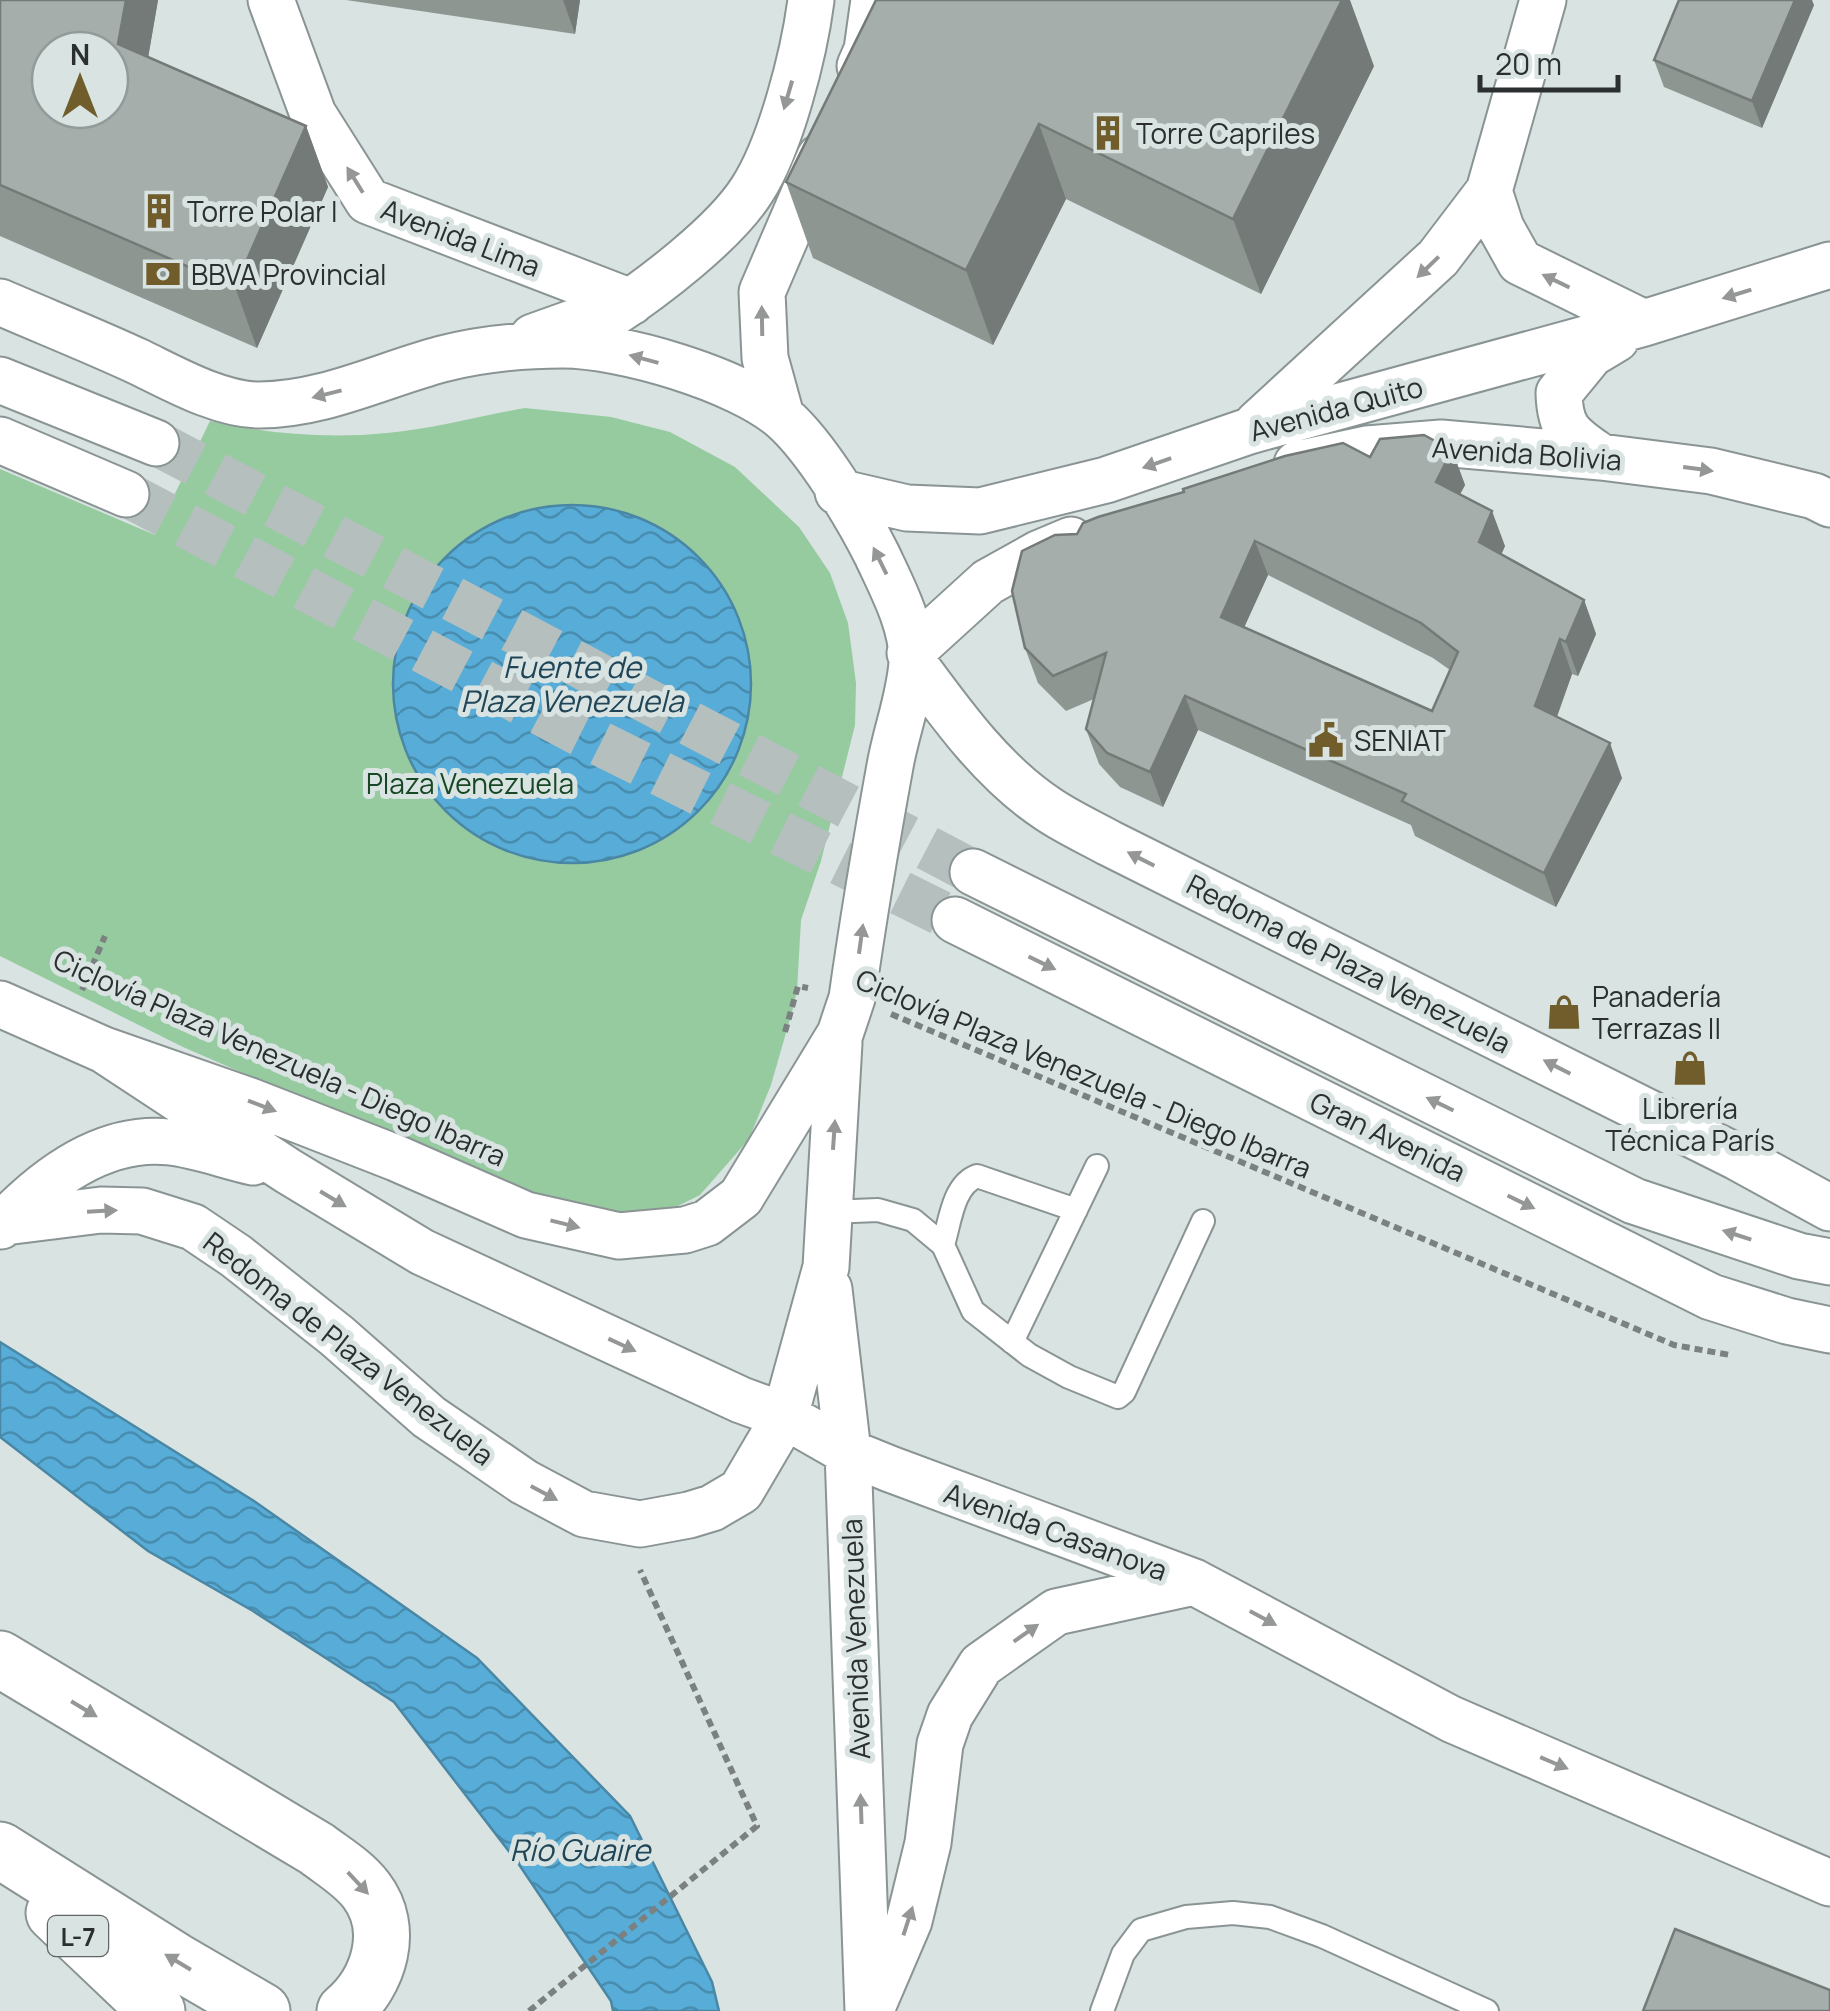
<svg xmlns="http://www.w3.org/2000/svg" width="1830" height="2011" font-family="Manrope,sans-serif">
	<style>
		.park { fill: #96cba0 }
		.water { fill: url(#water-waves); stroke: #4a87a5; stroke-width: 2.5 }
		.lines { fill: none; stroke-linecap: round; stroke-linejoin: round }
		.minor-tunnel { stroke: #b5bfbe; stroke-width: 45; stroke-dasharray: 45 22; stroke-linecap: butt }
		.service-casing { stroke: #8b9494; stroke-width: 26 }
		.minor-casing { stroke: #8b9494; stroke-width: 49 }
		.motorway-casing { stroke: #8b9494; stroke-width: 59 }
		.path { stroke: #7a8180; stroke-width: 6; stroke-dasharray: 8 5; stroke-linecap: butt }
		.service { stroke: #fff; stroke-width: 22 }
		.minor { stroke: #fff; stroke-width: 45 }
		.motorway { stroke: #fff; stroke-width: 55 }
		.wall { fill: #8e9692; fill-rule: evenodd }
		.shaded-wall { fill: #747a77 }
		.building { fill: #a5aeaa; stroke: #747a77; stroke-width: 2.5; fill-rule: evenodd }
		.oneway { fill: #959797 }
		.labels { text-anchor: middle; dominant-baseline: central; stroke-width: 10; stroke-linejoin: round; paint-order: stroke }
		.shield { fill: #d8e3e2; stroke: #5f6565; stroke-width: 2.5 }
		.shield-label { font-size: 25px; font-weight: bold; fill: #2b2f2f }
		.poi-label { font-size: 28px; fill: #2b2f2f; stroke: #d8e3e2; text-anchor: start }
		.street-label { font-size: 28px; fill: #2b2f2f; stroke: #d8e3e2 }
		.park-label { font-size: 28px; fill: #174825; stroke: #d8e3e2 }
		.water-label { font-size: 30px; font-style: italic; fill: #1f4557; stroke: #d8e3e2 }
	</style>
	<defs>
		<pattern id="water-waves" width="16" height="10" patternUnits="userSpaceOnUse" patternTransform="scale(2.5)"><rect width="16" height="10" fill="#57add7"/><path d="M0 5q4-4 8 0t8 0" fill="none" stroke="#488daf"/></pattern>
	</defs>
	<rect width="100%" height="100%" fill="#d8e3e2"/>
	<path class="park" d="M525,408l86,9 59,15 65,35 64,60 31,46 18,50 8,60 -1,42 -34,136 -20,59 -4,71 -5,21 -21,73 -22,54 -49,56 -30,15 -51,5 -57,-8 -172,-70 -207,-90 -183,-91v-487l155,66 55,-114c56,13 119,18 177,12 46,-4 93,-17 138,-25z"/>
	<path class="water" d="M393 684a179 179 0 1 1 358 0a179 179 0 1 1-358 0Z
		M0,1342l254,159 223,157 153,158 82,166 7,29h-106l-2,-10 -93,-138 -124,-161 -141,-91 -105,-60 -148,-114z"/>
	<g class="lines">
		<path class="minor-tunnel" d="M156,443l817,429
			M126,494l453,239 376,187"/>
		<defs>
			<path id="service" d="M829,1212l49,-2 35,10 30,25 30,66 56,44 40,22 49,20 6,-5 79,-171
				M943,1245c7,-23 10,-60 34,-69l99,34
				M1012,1342l85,-176
				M1102,2011l21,-57 18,-24 45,-13 47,-4 37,4 52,19 165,75"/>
			<path id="minor" d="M271,0l42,114 55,87 263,101 -98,35
				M860,66l7,-16 7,-50
				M1489,191l12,37 19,34 124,61
				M0,302c46,20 94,39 139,60 35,17 81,43 120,43 64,0 123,-30 183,-46 39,-10 81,-14 121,-14 58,0 175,34 220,73 33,29 74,97 94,137 15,32 36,71 35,107 -2,34 -16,70 -22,104 -14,77 -27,154 -38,232l-12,36 -99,163 -34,26 -22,7 -66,6 -93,-21 -130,-57 -146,-57 -146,-51
				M608,317c43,-28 116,-83 144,-127 29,-45 52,-136 59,-190
				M0,380l156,63
				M781,416l-16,-58 -3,-66 58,-135
				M1257,424l181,-166 51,-67 54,-191
				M0,440l126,54
				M1601,457c-30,-21 -41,-26 -42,-64l32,-39 25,-15
				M1297,464l70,-15 74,-6 160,14 110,14 103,25 16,8
				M838,492l69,16 73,3 126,-31 143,-49 395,-108 186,-58
				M910,653l78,-71 52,-29 31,-13
				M912,661c39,53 80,111 136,148 19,13 41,23 61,34l628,314 93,51
				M973,872l661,329 165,55 31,6
				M955,920l756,377 76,24 43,9
				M0,1004l104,46 184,121 134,81 319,148 44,16 63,36 42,17 304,113 257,137 379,164
				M5,1222l96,-12 41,1 51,16 43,29 101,80 92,81 95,65 60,32 56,10 49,-9 23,-7 29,-17 44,-75 41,-149 13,-224
				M1,1226c43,-46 102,-91 168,-84 28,3 57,14 84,20
				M829,1289l19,163 20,559
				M873,2005l36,-84 19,-78 12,-99 10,-29 31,-50 75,-53 138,-30"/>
			<path id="motorway" d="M0,1659l317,190c17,13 36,24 49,41 30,39 13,92 -21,121
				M0,1850l176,111 86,50
				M54,1913l103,98"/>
		</defs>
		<use href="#service" class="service-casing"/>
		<use href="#minor" class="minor-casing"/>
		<use href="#motorway" class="motorway-casing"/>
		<path class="path" d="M82,990l23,-54
			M891,1014l783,331 56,10
			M785,1032l13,-46 10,2
			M529,2011l228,-185 -117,-256"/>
		<use href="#service" class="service"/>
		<use href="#minor" class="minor"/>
		<use href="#motorway" class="motorway"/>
	</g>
	<path class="wall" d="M0,0h158l-10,57 158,69 22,61 -71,161 -257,-112z
		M346,0h234l-5,34z
		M876,0l498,66 -113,228 -195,-95 -73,146 -180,-87 -27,-76z
		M1814,5l-52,123 -98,-41 -10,-27z
		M1452,450l13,35 -5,9 45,52 -4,9 83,45 12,34 -18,42 -6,-2 -15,43 65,61 -66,129 -141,-71 -4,-11 -213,-95 -35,77 -43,-20 -21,-23 -13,-35 8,-30 -28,12 -28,-28 -13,-35 52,-114 293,-77zM1268,575l165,83 17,12 -18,41 -188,-84z"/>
	<path class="shaded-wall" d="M126,0h32l-18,105 -22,-61z
		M563,0h17l-5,34z
		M1342,0h8l24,66 -113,228 -28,-75z
		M1795,0h17l2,5 -52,123 -10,-27z
		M1039,124l27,75 -73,146 -27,-75z
		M306,126l22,61 -71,161 -22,-61z
		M1452,450l13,35 -17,32 -12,-35z
		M1492,511l13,35 -14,31 -12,-35z
		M1255,541l13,34 -35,77 -12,-35z
		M1584,600l12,34 -18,42 -12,-34z
		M1560,639l12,35 -24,67 -13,-35z
		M1185,696l13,34 -35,77 -13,-35z
		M1610,743l12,35 -66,129 -12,-34z"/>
	<path class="building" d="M0,0h126l-8,44 188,82 -71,161 -235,-102zM50,50h60v60h-60z
		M876,0h466l-109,219 -194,-95 -73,146 -180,-88z
		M1679,0h116l-43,101 -98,-41z
		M1424,435l28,15 -16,32 56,29 -13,31 105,58 -18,42 -6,-3 -25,67 75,37 -66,130 -142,-72 4,-7 -221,-98 -35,76 -43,-19 -21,-24 20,-76 -53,23 -28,-28 -13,-57 10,-40 33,-16 22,-1 6,-11 15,-6 86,-25 -1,-3 102,-33 58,-13 27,14 10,-18zM1255,541l166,82 37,29 -26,59 -211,-94z
		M1675,1929l155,61v21h-187z"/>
	<defs><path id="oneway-solid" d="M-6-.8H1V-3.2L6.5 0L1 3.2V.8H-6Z" transform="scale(2.5)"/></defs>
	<g class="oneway">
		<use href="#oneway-solid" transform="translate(788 95) rotate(106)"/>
		<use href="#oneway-solid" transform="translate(355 180) rotate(-122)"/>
		<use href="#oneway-solid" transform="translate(1428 267) rotate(136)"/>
		<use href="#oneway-solid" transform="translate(1556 281) rotate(-154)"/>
		<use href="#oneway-solid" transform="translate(1737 294) rotate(163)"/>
		<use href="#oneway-solid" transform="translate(762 321) rotate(-91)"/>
		<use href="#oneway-solid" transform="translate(644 359) rotate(-165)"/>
		<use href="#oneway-solid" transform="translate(327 394) rotate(166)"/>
		<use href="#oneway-solid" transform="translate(1157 463) rotate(161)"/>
		<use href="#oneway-solid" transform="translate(1698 469) rotate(8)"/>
		<use href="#oneway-solid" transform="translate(880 561) rotate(-116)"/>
		<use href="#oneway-solid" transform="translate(1141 859) rotate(-153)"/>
		<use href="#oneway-solid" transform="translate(861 939) rotate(-82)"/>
		<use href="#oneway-solid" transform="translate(1042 963) rotate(26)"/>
		<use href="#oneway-solid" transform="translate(1557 1067) rotate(-153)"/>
		<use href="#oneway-solid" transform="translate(1440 1104) rotate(-154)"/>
		<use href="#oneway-solid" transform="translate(262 1106) rotate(21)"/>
		<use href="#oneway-solid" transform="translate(834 1135) rotate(-86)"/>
		<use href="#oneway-solid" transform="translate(333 1199) rotate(31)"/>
		<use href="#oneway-solid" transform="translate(1521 1202) rotate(26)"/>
		<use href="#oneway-solid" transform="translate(102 1211) rotate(-3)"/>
		<use href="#oneway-solid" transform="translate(565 1224) rotate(14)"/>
		<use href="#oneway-solid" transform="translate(1737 1235) rotate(-162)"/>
		<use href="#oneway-solid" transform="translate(622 1345) rotate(25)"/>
		<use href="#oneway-solid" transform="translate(544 1493) rotate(28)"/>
		<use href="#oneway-solid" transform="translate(1263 1618) rotate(28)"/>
		<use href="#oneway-solid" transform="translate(1026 1633) rotate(-35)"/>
		<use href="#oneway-solid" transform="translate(84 1709) rotate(31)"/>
		<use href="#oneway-solid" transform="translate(1554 1763) rotate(23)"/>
		<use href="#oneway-solid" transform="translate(861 1809) rotate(-92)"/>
		<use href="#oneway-solid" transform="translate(358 1883) rotate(47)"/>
		<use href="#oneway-solid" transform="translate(908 1921) rotate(-72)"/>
		<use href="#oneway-solid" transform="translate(178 1962) rotate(-149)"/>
	</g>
	<defs>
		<symbol id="building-bare" viewBox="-9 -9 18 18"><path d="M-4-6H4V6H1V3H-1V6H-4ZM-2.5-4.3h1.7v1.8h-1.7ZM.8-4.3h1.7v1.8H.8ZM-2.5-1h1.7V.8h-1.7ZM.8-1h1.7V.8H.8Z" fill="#705d2b" stroke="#d8e3e2" stroke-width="2.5" paint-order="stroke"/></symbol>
		<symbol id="bank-bare" viewBox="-9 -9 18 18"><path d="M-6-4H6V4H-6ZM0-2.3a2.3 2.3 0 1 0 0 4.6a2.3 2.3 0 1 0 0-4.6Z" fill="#705d2b" stroke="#d8e3e2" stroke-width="2.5" paint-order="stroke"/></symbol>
		<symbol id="civic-bare" viewBox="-9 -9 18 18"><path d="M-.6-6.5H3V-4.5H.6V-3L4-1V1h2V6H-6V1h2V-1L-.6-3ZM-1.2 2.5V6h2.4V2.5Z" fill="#705d2b" stroke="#d8e3e2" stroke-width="2.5" paint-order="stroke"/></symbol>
		<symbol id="shop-bare" viewBox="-9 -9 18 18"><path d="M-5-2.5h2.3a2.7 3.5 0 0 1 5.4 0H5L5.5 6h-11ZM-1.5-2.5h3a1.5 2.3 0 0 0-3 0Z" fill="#705d2b" stroke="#d8e3e2" stroke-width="2.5" paint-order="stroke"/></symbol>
	</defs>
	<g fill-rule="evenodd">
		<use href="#building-bare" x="1083" y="108" width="50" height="50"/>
		<use href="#building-bare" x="134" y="186" width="50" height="50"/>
		<use href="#bank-bare" x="138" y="249" width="50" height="50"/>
		<use href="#civic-bare" x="1301" y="715" width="50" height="50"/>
		<use href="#shop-bare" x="1539" y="987" width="50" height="50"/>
		<use href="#shop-bare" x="1665" y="1043" width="50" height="50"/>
	</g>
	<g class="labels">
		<rect class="shield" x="48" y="1916" width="60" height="40" rx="8"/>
		<g class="shield-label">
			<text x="78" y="1936">L-7</text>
		</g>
		<g class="poi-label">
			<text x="1136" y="133">Torre Capriles</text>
			<text x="187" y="211">Torre Polar I</text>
			<text x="191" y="274">BBVA Provincial</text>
			<text x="1354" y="740">SENIAT</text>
			<text x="1592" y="996">Panadería<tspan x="1592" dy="32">Terrazas II</tspan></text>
			<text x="1690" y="1108" text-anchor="middle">Librería<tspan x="1690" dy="32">Técnica París</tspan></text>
		</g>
		<g class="street-label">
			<text transform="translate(461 237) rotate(21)">Avenida Lima</text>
			<text transform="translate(1336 408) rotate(-15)">Avenida Quito</text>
			<text transform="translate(1527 453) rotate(4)">Avenida Bolivia</text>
			<text transform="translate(1349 963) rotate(27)">Redoma de Plaza Venezuela</text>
			<text transform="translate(280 1057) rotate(24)">Ciclovía Plaza Venezuela - Diego Ibarra</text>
			<text transform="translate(1084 1073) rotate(23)">Ciclovía Plaza Venezuela - Diego Ibarra</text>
			<text transform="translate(1388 1136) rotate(26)">Gran Avenida</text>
			<text transform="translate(349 1348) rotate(38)">Redoma de Plaza Venezuela</text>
			<text transform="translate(1056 1531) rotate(20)">Avenida Casanova</text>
			<text transform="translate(855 1639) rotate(-92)">Avenida Venezuela</text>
		</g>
		<g class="park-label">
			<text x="470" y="783">Plaza Venezuela</text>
		</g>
		<g class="water-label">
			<text x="572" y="666">Fuente de<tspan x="572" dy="34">Plaza Venezuela</tspan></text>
			<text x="580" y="1849">Río Guaire</text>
		</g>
	</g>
	<g transform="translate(80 80)"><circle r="48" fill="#d8e3e2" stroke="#939b9a" stroke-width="2.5"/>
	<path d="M0-8L18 38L0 25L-18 38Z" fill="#705d2b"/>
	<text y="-15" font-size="28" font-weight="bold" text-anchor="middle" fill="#2b2f2f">N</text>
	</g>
	<path d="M1480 75v15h138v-15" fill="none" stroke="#2b2f2f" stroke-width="5"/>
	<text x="1495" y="75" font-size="30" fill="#2b2f2f" stroke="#d8e3e2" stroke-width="8" paint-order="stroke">20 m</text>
</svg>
